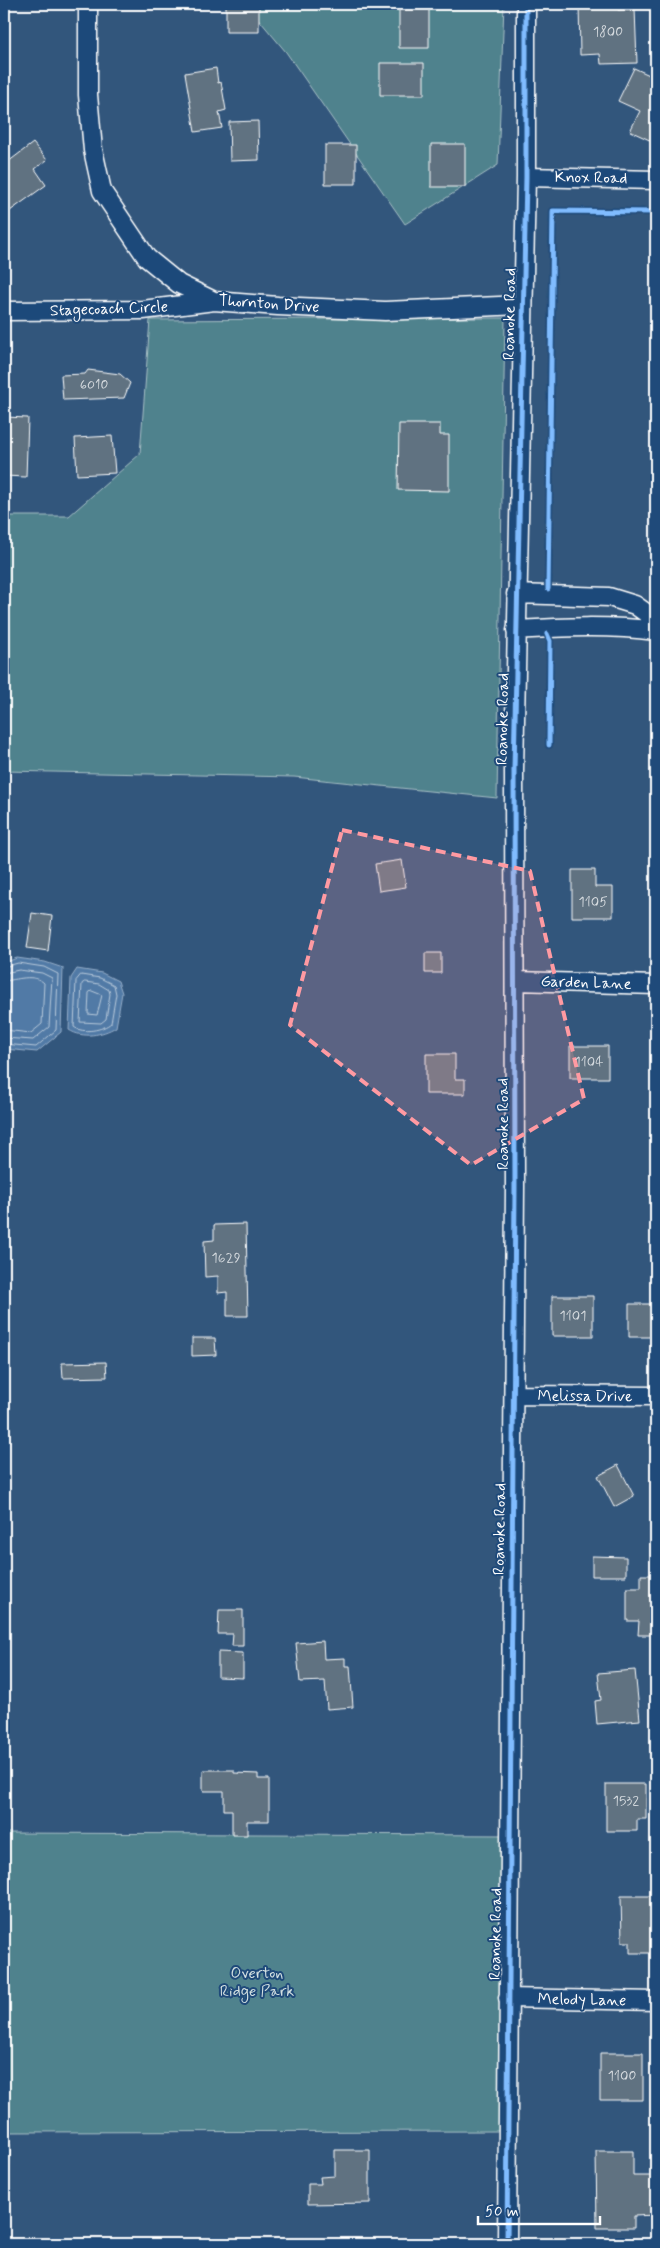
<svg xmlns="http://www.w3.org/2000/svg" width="660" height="2248" font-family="Mynerve,sans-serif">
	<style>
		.green { fill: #50828d; stroke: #a8c0c6 }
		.water { fill: #517aa6; stroke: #97afca }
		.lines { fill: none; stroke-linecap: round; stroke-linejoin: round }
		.shore { stroke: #b9cadb; stroke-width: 1 }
		.building { fill: #607281; stroke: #fff }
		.minor-casing { stroke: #fff; stroke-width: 21 }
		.minor { stroke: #1f4a7a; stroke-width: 18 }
		.cycleway-casing { stroke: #1f4a7a; stroke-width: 8 }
		.cycleway { stroke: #80bcff; stroke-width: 5 }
		.marked { fill: #ff9aa2; fill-opacity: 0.2; stroke: #ff9aa2; stroke-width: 4; stroke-dasharray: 10 6; stroke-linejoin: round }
		.labels { text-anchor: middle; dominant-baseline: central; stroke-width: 4; stroke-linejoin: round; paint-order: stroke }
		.number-label { font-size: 14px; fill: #d7dce0 }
		.street-label { font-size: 16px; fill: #fff; stroke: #1f4a7a }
		.park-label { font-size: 16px; fill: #d3e0e2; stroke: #1f4a7a }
	</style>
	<rect width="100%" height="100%" fill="#32567c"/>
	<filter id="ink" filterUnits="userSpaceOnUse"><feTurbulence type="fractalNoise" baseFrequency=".02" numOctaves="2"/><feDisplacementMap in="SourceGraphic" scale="10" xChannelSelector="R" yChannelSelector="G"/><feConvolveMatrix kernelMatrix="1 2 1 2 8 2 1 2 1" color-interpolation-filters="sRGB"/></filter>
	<g filter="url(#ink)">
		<path class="green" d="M246,4h258l-6,161 -93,59 -119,-172z
			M505,318l-8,480 -203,-21 -290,-6v-255h65l71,-62 10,-134z
			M4,1833l506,2 -1,296 -505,1z"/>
		<path class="water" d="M17,958l28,4 18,6 -2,64 -24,20 -33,-3v-86z
			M77,969l25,4 16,8 4,12 -6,34c-14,8 -33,12 -47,3l2,-52z"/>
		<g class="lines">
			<path class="shore" d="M4,967l14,-4 26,4 14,7 -2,56 -20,17 -32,-3
				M4,973l15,-3 23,3 10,5 -3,49 -16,13 -29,-2
				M81,975l19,3 14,7 2,9 -5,29c-8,7 -28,11 -37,4l2,-46z
				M4,981c12,-1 30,-8 40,2l-2,41 -11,9 -27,-3
				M85,982l14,2 10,6 1,4 -4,25 -5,4 -21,-1 2,-38z
				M92,991l10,4 -5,20 -9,-1 1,-21z"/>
		</g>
		<path class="building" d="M181,4h33v1l-32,3z
			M226,4h33v28h-33z
			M399,4h30v44h-30z
			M579,4h39v6l17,-1 2,54 -36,1 -1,-10 -20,1z
			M380,63h44v32h-44z
			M216,68l2,15 3,-1 5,28 -7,2 3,16 -27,4 -10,-59z
			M634,68l22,10v65l-26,-12 10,-20 -22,-10z
			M258,121l1,39 -29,1 -1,-39z
			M33,143l14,17 -12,9 11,16 -36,26 -6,-8v-38z
			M431,144h34v43h-34z
			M325,145h31v39h-31z
			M4,368h4l-2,42h-2z
			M88,370l32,4 10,9 -6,15 -61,2 -2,-25 24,-1z
			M4,417l24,1 -2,59 -22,-1z
			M399,424h41v11h9v56l-51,-1z
			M112,436l3,37 -38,2 -2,-37z
			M402,860l4,27 -27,4 -4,-27z
			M572,870h23v17h18v30h-41z
			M32,913l20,3 -4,35 -21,-3z
			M425,953h16v20h-16z
			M570,1046h38v32h-38z
			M426,1054h29v25h10v15h-39z
			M246,1224l2,92h-21v-24l-9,1v-17l-13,1 -1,-36 10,-1v-15z
			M656,1293v44h-27v-33h27z
			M552,1296h41v40h-41z
			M192,1338h23l1,17 -24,1z
			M106,1362l1,15 -44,1 -1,-15z
			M618,1465l16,31 -20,11 -16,-31z
			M592,1556l34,1v19h-34z
			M641,1575h15v60h-18l1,-14h-12v-33h14z
			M219,1610h24v36h-11l1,-12h-15z
			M323,1641l1,18 21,-1v8h5l3,41 -26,2 -2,-28 -25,1 -4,-39z
			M218,1652l25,1v25l-25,-1z
			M635,1670l5,50 -43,4 -2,-23 6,-1 -3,-27z
			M203,1770h31v3l24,1v5h11v42h-22v14h-15v-25h-8v-19h-21z
			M606,1784h40v35h-9v12h-31z
			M621,1896h35v23h-4l1,34h-23v-11h-8z
			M600,2053h43v47h-43z
			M4,2144h6l-1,50h-5z
			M335,2150h35v53l-62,1v-20h13l-1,-7 15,-1z
			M596,2151h37v25h23v39l-22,1v12h-37z"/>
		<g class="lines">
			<defs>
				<path id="minor" d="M88,4v91l5,55 9,41 45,67 32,26 35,17 64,5 107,5 137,-6
					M526,177l130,3
					M4,311l139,-1 71,-9
					M516,594l93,3 26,8 21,15
					M516,630c47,-3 94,-5 140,1
					M516,981l140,4
					M514,1395l142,1
					M508,1998l148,3
					M507,2244l8,-1057 -1,-417 12,-593v-173"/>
			</defs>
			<use href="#minor" class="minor-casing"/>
			<use href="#minor" class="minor"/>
			<defs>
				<path id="cycleway" d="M548,589l5,-378 103,1
					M547,634l3,7 -1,104
					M507,2244l8,-1057 -1,-417 12,-593v-173"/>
			</defs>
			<use href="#cycleway" class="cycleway-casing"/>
			<use href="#cycleway" class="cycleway"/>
		</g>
	</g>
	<path class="marked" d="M342,830l188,41 54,228 -113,66 -181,-140z"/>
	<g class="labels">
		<g class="number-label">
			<text x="608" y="32">1800</text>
			<text x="94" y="385">6010</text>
			<text x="593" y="902">1105</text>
			<text x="589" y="1062">1104</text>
			<text x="226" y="1258">1629</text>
			<text x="573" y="1316">1101</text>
			<text x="626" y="1801">1532</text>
			<text x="622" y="2076">1100</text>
		</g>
		<g class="street-label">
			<text transform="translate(591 178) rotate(1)">Knox Road</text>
			<text transform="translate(269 304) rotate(4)">Thornton Drive</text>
			<text transform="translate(109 309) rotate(-2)">Stagecoach Circle</text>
			<text transform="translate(510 314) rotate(-89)">Roanoke Road</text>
			<text transform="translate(503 719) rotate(-89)">Roanoke Road</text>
			<text transform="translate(586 983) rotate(2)">Garden Lane</text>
			<text transform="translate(503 1124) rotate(-90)">Roanoke Road</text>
			<text x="585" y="1396">Melissa Drive</text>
			<text transform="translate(500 1529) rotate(-89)">Roanoke Road</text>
			<text transform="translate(496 1934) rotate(-89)">Roanoke Road</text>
			<text transform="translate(582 2000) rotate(1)">Melody Lane</text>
		</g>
		<g class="park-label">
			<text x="257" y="1973">Overton<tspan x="257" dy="18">Ridge Park</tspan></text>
		</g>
	</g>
	<rect width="660" height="2248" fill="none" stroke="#1f4a7a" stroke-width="20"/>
	<rect x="10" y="10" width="640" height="2228" fill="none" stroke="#fff" stroke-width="2" filter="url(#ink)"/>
	<path d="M478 2216v8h122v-8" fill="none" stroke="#ffffff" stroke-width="2.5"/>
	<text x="485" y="2216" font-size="15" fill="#ffffff" stroke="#1f4a7a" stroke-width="4" paint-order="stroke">50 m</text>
</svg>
